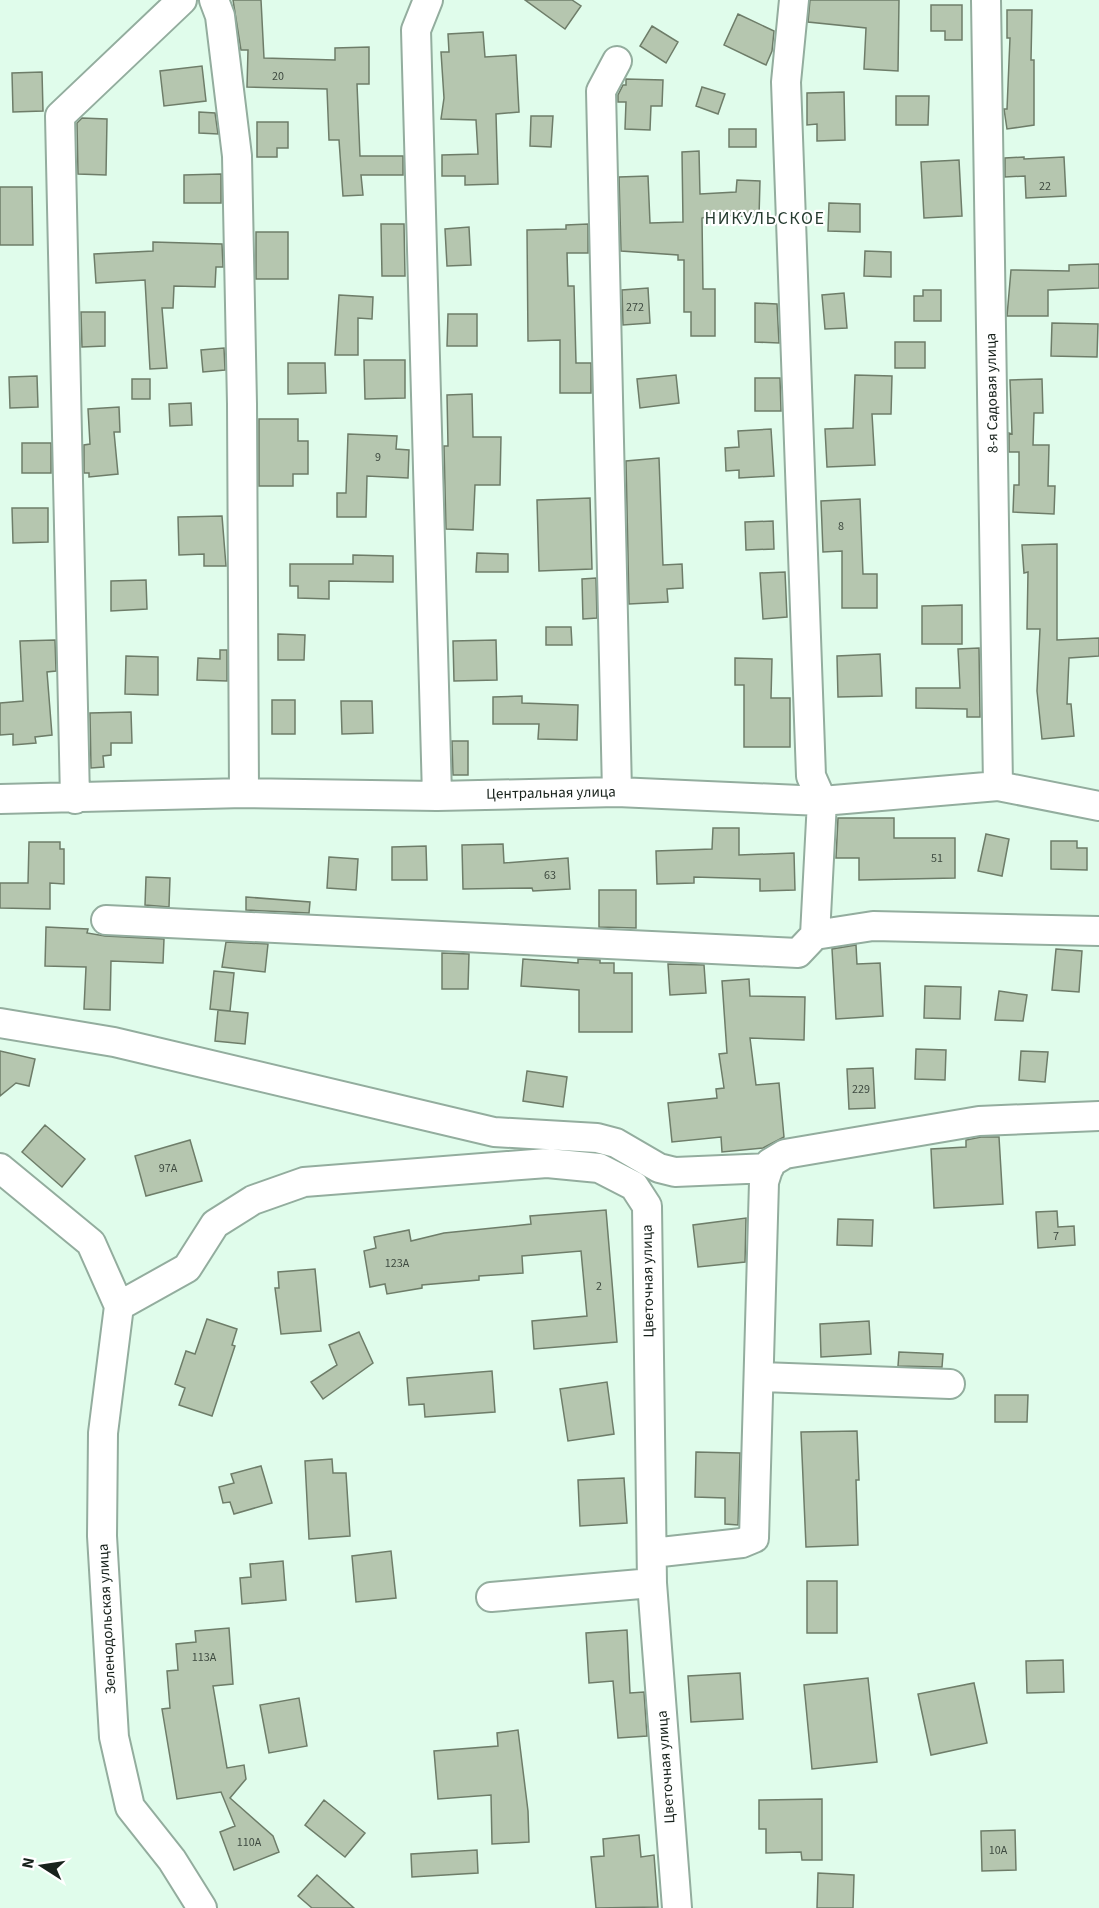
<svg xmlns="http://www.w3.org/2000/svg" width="1099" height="1908" font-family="'Source Sans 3',sans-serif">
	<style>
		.building { fill: #b5c6af; stroke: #6e7d69; stroke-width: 1.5 }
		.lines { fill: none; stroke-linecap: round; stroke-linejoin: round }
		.minor-casing { stroke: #93ad9e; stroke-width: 32 }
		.minor { stroke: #fff; stroke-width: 28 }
		.labels { text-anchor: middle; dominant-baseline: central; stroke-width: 4.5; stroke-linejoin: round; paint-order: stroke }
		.number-label { font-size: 12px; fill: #3f4b41 }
		.street-label { font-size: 15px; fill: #18221c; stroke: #fff }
		.quarter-label { font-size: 18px; letter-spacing: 1.5px; fill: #253b2f; stroke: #fff }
	</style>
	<rect width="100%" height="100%" fill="#e0fceb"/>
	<path class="building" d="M233,0h28l3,58 71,2v-12l34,-1v37h-12l3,72h43v19h-42l2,20 -20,1 -4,-56h-10l-2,-51 -80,-2 1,-37h-7z
		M525,0h47l9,6 -16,23z
		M810,0h89l-1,71 -34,-2 2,-41 -58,-6z
		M931,5h31v35h-17v-9h-14z
		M1007,10h25l-1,50h3v65l-27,4 -3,-20h3l3,-71h-3z
		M738,14l36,17 -2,20 -6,14 -42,-20z
		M652,26l26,16 -12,21 -26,-17z
		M483,32l2,25 31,-2 3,57 -23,2 2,70 -33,1v-9h-23v-21l36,-1 -2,-34 -35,-1 3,-21 -3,-46h8l-1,-18z
		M202,66l4,35 -42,5 -4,-35z
		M42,72l1,39 -30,1 -1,-39z
		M626,79l37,1 -1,26h-11l-1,24 -25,-1 1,-27h-8v-7l5,-10h3z
		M702,87l23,7 -7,20 -22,-8z
		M844,92l1,48 -28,1v-17l-10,1v-32z
		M896,96h33l-1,29h-32z
		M199,112l16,1 3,21 -19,-1z
		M531,116h22l-2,31 -21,-1z
		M82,118l25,1 -1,56 -28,-1 -1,-51z
		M257,122h31v26h-11v9h-20z
		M729,129h27v18h-27z
		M699,151l1,43 36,-2 1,-12 23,1 -1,36 -44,-2 -13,3 1,71h12v47h-24v-24h-7v-52h-6v-5l-57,-4 -2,-74 29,-1 2,47 33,-1 -1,-70z
		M1024,157v2l40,-2 2,39 -40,2 -1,-22 -20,1v-19z
		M959,160l3,56 -38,2 -3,-56z
		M221,174v29h-37v-28z
		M0,187h32l1,58h-33z
		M829,203l31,1v28l-32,-1z
		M381,224h23l1,52h-23z
		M588,224v29h-21l1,33h6l2,77h15v30h-31v-53l-32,1 -1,-111 39,-1v-4z
		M469,227l2,38 -24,1 -2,-37z
		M256,232h32v47h-32z
		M153,242l69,2 1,23h-7l-1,20 -41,-1 -1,22h-11l5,60 -17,1 -5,-89 -49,3 -2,-29 59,-3z
		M865,251l26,1v25l-27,-1z
		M1099,264v24l-51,2v26h-41l4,-46 58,1v-6z
		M648,288l2,35 -27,2 -1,-35z
		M923,290h18v31h-27v-25h9z
		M844,293l3,35 -22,1 -3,-34z
		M339,295l34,2 -1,22 -14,-1v37h-23z
		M755,303l22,1 2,39 -24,-1z
		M81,312h24v34l-23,1z
		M448,314h29v32h-30z
		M1052,323l46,1 -1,33 -46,-1z
		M895,342h30v26h-30z
		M224,348l1,22 -22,2 -2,-22z
		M364,360h41v38l-40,1z
		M288,363h37l1,30 -38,1z
		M676,375l3,28 -39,5 -3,-29z
		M855,375l37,1 -1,38h-19l3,51 -48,2 -2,-38 28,-1z
		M37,376l1,31 -28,1 -1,-31z
		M755,378h25l1,33h-26z
		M132,379h18v20h-18z
		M1042,379l1,34h-9l-1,32h16l-1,41h7l-1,28 -41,-2 1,-27h5v-33h-10v-19l3,1 -2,-54z
		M472,394l1,43h28l-1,48h-25l-2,45 -27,-1 -2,-83h4l-1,-51z
		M191,403l1,22 -22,1 -1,-22z
		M119,407l1,25h-6l4,42 -29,3v-4h-5v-28l6,-1 -2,-35z
		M259,419h39v22h10v33h-15v12h-34z
		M771,429l3,47 -35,2v-8l-13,1 -1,-23 14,-1 -1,-16z
		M348,434l49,2 -1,13 13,1 -1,28 -41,-2 -1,41h-29v-24h9z
		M22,443h29v30h-29z
		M659,458l4,107 19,-1 1,24 -16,1 1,13 -39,2 -3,-143z
		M590,498l2,71 -53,2 -2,-71z
		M860,499l3,75h14v34h-35v-57l-19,1 -2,-51z
		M12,508h36v34l-35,1z
		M222,516l4,50h-22v-12l-25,1 -1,-38z
		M773,521l1,28 -28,1 -1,-28z
		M1057,544v96l42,-2v18l-30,2 -2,46h4l3,32 -32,3 -5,-48 3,-62h-13l1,-57 -4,1 -2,-28z
		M477,553l31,1v18h-32z
		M353,555l40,1v26l-64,-1v18l-31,-1v-12h-8v-22h63z
		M785,572l2,45 -24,2 -3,-46z
		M596,578l1,40 -14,1 -1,-40z
		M146,580l1,29 -36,2v-30z
		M962,605v39h-40v-38z
		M546,627h25l1,18h-26z
		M278,634l27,1 -1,25h-26z
		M55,640l1,31 -9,1 5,63 -17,2 1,6 -23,2v-11l-13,1v-32l23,-2 -3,-60z
		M496,640l1,40 -43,1 -1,-40z
		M979,648l1,69h-13v-8l-51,-1v-20h44l-2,-39z
		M220,650h7v31l-30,-1 1,-22 22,1z
		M880,654l2,42 -44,1 -1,-41z
		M126,656l32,1v38l-33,-1z
		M735,658l37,1 -1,39h19v49h-46v-62h-9z
		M522,696v7l56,2 -1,35 -39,-1 1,-15h-46v-27z
		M272,700h23v34h-23z
		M341,701h31l1,32 -31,1z
		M131,712l1,31h-21v12l-8,1 1,11 -13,1 -1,-55z
		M452,741h16v34h-15z
		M838,818h56v20h61v40l-96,2v-22h-23z
		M713,828h26v27l55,-2 1,37 -35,1v-12l-66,-2v6l-37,1 -1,-33 56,-2z
		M986,834l23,5 -7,37 -24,-5z
		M1051,841h26v7h10v22l-36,-1z
		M29,842h31v7h4v35l-14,-1v26l-50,-1v-25h28z
		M503,844l1,19 64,-5 2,31 -37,2 -1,-3 -69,1 -1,-44z
		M426,846l1,34h-35v-33z
		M329,857l29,2 -2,31 -29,-2z
		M146,877l24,1 -1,29 -24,-2z
		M599,890h37v38l-37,-1z
		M246,897l64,5 -1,11 -63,-3z
		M46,927l42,2 -1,4 18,3 59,3 -1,24 -52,-2 -1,49 -26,-1 2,-42 -41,-1z
		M226,942l42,2 -3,28 -43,-5z
		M856,945l1,19 23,-1 3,53 -47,3 -4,-70z
		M1056,949l26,2 -3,41 -27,-2z
		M442,953l27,1 -1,35h-26z
		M523,959l55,4v-4l22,1v3h14v10h18v59h-53v-42l-58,-4z
		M668,964l36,1 2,28 -36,2z
		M214,971l20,2 -4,38 -20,-2z
		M749,979l1,17 55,1 -1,43 -54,-2 6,47 23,-2 5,54 -21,11 -41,4 -1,-15 -49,5 -4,-39 49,-5 -1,-9 8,-1 -5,-34 8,-1 -5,-72z
		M925,986l36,1 -1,32 -36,-1z
		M999,991l28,4 -4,26 -28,-1z
		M218,1010l30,3 -3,31 -30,-3z
		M916,1049l30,1 -1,30 -30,-1z
		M0,1051l35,8 -6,27 -13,-3 -16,13z
		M1021,1051l27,1 -3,30 -26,-2z
		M873,1068l2,40 -26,1 -2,-40z
		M527,1071l40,6 -4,30 -40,-6z
		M45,1125l40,34 -23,28 -40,-35z
		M981,1137h18l4,67 -69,4 -3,-59 35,-2v-7z
		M190,1140l12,41 -56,15 -11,-40z
		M606,1210l11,132 -83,7 -2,-28 55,-5 -6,-65 -59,5 1,17 -44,3v4l-57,5v3l-35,6 -2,-10 -15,3 -6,-36 12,-3 -2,-11 35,-7 2,11 33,-8 87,-9 -1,-8z
		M1057,1211l1,16 16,-1 1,19 -37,3 -2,-36z
		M746,1218l-1,44 -47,5 -5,-42z
		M838,1219l35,1 -1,26 -35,-1z
		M315,1269l6,62 -40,3 -6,-46h4l-1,-16z
		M207,1319l30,10 -5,16 3,1 -23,70 -33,-11 6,-17 -10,-4 11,-33 9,3z
		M869,1321l2,33 -50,3 -1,-33z
		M359,1332l14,31 -50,36 -12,-17 26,-17 -8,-20z
		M899,1352l44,2 -1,13 -44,-1z
		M492,1371l3,41 -70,5 -1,-13 -15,1 -2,-27z
		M607,1382l7,52 -46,7 -8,-52z
		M995,1395h33l-1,27h-32z
		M857,1431l2,49h-3l2,65 -52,2 -5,-115z
		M696,1452l44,1 -2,72 -13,-1v-26l-30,-1z
		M332,1459l1,14h13l4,63 -41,3 -4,-78z
		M261,1466l11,37 -38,11 -4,-12 -7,1 -4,-16 15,-4 -3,-9z
		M624,1478l3,45 -47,3 -2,-46z
		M391,1551l5,47 -40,4 -4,-46z
		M283,1561l3,39 -44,4 -2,-26 11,-1 -1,-13z
		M807,1581h30v52h-30z
		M229,1628l4,56 -20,2 14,82 17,-3 2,14 -16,19 43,38 6,16 -45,18 -14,-38 15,-6 -14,-34 -44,7 -15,-90 8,-1 -3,-37 11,-1 -2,-26 20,-2 -1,-11z
		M627,1630l3,63 14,-1 3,44 -29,2 -5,-57 -24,2 -3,-50z
		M1063,1660l1,32 -37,1 -1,-32z
		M740,1673l3,46 -52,3 -3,-46z
		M868,1678l9,84 -65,7 -8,-84z
		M974,1683l13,60 -56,12 -13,-61z
		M299,1698l8,48 -38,7 -9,-48z
		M518,1730l10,81 1,31 -37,2 -1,-49 -53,4 -4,-48 64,-5 -1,-13z
		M822,1799v61h-20l-1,-8 -35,1v-24h-7v-29z
		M324,1800l41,33 -20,24 -40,-32z
		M1015,1830l1,40 -34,1 -1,-40z
		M639,1835l2,22 13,-2 4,52 -62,1 -5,-51 13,-1 -1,-17z
		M477,1850l1,23 -66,4 -1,-23z
		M818,1873l36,2 -1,33h-36z
		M317,1875l37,33h-42l-14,-12z"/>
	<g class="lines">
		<defs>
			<path id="minor" d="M214,0l6,16 17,140 5,248 2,389
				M428,0l-12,30 21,766
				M986,0l12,786
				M617,61l-16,30 16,701
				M0,799l244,-6 193,3 180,-4 205,9 176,-15 101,20
				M75,799l-15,-683 122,-116
				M106,920l692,33 17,-18 7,-134 -11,-25 -25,-694 8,-82
				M815,935l58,-9 226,5
				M0,1023l114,19 380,90 103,6 19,5 43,25 16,4 94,-4
				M0,1168l91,75 28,63
				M119,1306l68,-38 28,-44 38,-24 51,-18 243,-19 52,5 35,18 13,20 5,377 25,325
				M119,1306l-16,127 -1,103 12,201 16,70 42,53 30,48
				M760,1377l190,7
				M652,1553l90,-10 12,-5 10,-356 6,-19 15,-9 194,-33 120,-5
				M491,1597l161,-14"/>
		</defs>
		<use href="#minor" class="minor-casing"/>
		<use href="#minor" class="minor"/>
	</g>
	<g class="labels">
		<g class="number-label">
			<text x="278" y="76">20</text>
			<text x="1045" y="186">22</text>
			<text x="635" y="307">272</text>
			<text x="378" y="457">9</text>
			<text x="841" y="526">8</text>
			<text x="937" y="858">51</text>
			<text x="550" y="875">63</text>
			<text x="861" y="1089">229</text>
			<text x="168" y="1168">97А</text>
			<text x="1056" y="1236">7</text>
			<text x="397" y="1263">123А</text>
			<text x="599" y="1286">2</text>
			<text x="204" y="1657">113А</text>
			<text x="249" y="1842">110А</text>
			<text x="998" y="1850">10А</text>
		</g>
		<g class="street-label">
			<text transform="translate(992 393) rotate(-91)">8-я Садовая улица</text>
			<text transform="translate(551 793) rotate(-1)">Центральная улица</text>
			<text transform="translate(648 1281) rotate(-91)">Цветочная улица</text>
			<text transform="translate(107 1619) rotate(-93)">Зеленодольская улица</text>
			<text transform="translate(666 1767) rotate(-94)">Цветочная улица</text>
		</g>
		<g class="quarter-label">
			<text x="765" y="218">НИКУЛЬСКОЕ</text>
		</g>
	</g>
	<g transform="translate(42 1866) rotate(282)" stroke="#ffffff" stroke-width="4.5" paint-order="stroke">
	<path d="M0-4.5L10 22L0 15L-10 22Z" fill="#18221c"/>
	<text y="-9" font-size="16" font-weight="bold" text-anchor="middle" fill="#18221c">N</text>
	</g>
</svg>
